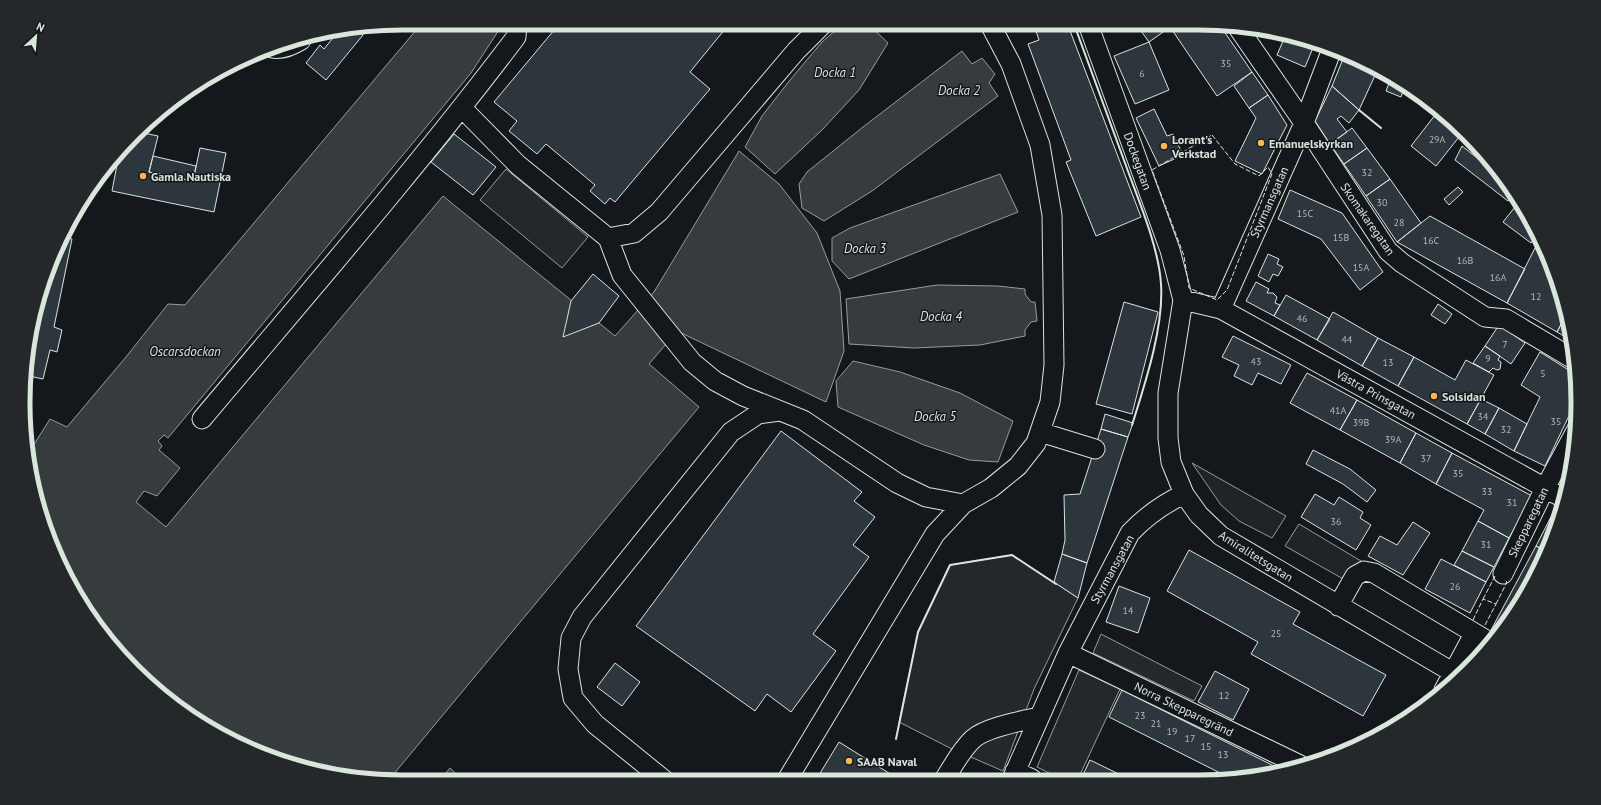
<svg xmlns="http://www.w3.org/2000/svg" width="1601" height="805" font-family="'PT Sans',sans-serif">
	<style>
		.green { fill: #202428; stroke: #939e99 }
		.parking { fill: #24282b; stroke: #939e99 }
		.water { fill: #363b3e; stroke: #939e99 }
		.building { fill: #2c363c; stroke: #d8e6dc }
		.lines { fill: none; stroke-linecap: round; stroke-linejoin: round }
		.minor-casing { stroke: #d8e6dc; stroke-width: 21 }
		.minor { stroke: #14181c; stroke-width: 19 }
		.fence { stroke: #d8e6dc; stroke-width: 1; stroke-dasharray: 5 2; stroke-linecap: butt }
		.wall { stroke: #d8e6dc; stroke-width: 2 }
		.poi-dot { fill: #ffb74d; stroke: #14181c; stroke-width: 1.5 }
		.labels { text-anchor: middle; dominant-baseline: central; stroke-width: 3; stroke-linejoin: round; paint-order: stroke }
		.number-label { font-size: 10px; fill: #adbab4 }
		.poi-label { font-size: 12px; font-weight: bold; fill: #d8e6dc; stroke: #14181c; text-anchor: start }
		.street-label { font-size: 12px; fill: #d8e6dc; stroke: #14181c }
		.water-label { font-size: 13px; font-style: italic; fill: #d8e6dc; stroke: #14181c }
		.rim { fill: none; stroke: #d8e6dc; stroke-width: 5 }
	</style>
	<rect width="100%" height="100%" fill="#14181c"/>
	<path class="green" d="M1192,463l94,53 -14,22 -33,-17 -18,-16z
		M1299,524l62,37 -16,19 -60,-34z"/>
	<path class="parking" d="M506,169l82,68 -26,31 -82,-68z
		M1012,555l66,43 -44,91 -31,82 -53,-23 -51,-26 19,-90 32,-67z
		M1101,634l101,52 -8,15 -101,-48z
		M1079,670l41,19 -42,90h-17l-24,-12z"/>
	<path class="water" d="M422,23h77l-2,10 -26,40 -303,365 -4,-3 -6,6 4,5 -3,4 21,18 -23,28 -13,-5 -8,11 30,25 277,-331 172,140 39,-44 85,-141 40,33 38,49 23,58 4,60 -18,51 -149,-71 -28,33 50,43 -311,374h-10l-73,-12 -70,-26 -101,-72 -72,-101 -36,-120 7,-4 17,-27 17,8 59,-70 42,-53 17,1z
		M844,23h23l21,20 -29,47 -37,40 -47,44 -30,-27 17,-31 28,-36 32,-38z
		M962,51l10,13 10,-6 13,16 -6,9 9,13 -126,95 -48,30 -22,-13 -3,-24 8,-12 56,-45z
		M1000,174l18,38 -169,67 -17,-18v-23l18,-10z
		M937,285l61,1 27,3v5l6,8h4l2,19 -6,1 -6,8v6l-45,9 -66,3 -65,-4 -3,-45z
		M853,361l47,11 60,21 53,28 -15,41 -29,-2 -45,-15 -86,-38 -2,-26z
		M450,768l14,13h-25z"/>
	<path class="building" d="M560,23h170l-40,49 20,17 -95,113 -5,-4 -5,6 -15,-13 5,-6 -49,-41 -9,10 -28,-23 8,-10 -23,-19z
		M1025,24h22l-19,7z
		M1047,24h13l3,7 6,-3 72,189 -45,19 -30,-74 5,-2 -43,-116 11,-4 -4,-12z
		M1136,24h26l4,6 -17,12z
		M1175,24h44l33,48 -35,24 -47,-69z
		M357,30l6,5 -37,45 -20,-17 14,-18 4,4 12,-15z
		M1286,34l10,2 19,7 -10,24 -28,-12z
		M1149,42l20,48 -34,14 -21,-48z
		M1345,54l21,8 12,7 -19,41 -27,-24z
		M1252,72l16,23 -19,13 -15,-22z
		M1391,78l14,8 -4,11 -15,-6z
		M1332,86l27,24 -10,13 -8,-7 -4,3 10,13 -17,12 -15,-23z
		M1268,95l19,30 -25,49 -27,-13 21,-43 -7,-10z
		M1154,109l13,27 6,-2 10,21 -24,11 -23,-48z
		M1439,110l24,22 -27,34 -25,-20z
		M1352,128l15,20 -23,16 -14,-20z
		M139,132l19,4 -9,36 44,9 7,-33 26,5 -12,59 -102,-21 8,-42z
		M454,134l42,33 -23,28 -42,-33z
		M1462,146l39,31 13,17 -6,7 -53,-41z
		M1367,148l23,31 -24,17 -22,-32z
		M153,156l43,10 -3,15 -44,-9z
		M1390,179l31,44 -24,19 -31,-46z
		M1458,187l5,5 -14,13 -5,-6z
		M1290,190l52,23 41,59 -23,18 -39,-51 -43,-20z
		M1519,202l8,11 10,22 -6,8 -28,-21z
		M1430,216l95,53 -18,34 -110,-61z
		M65,237l7,2 -18,88 8,3 -5,22 -7,-2 -7,29 -14,-3 1,-48z
		M1535,248l13,10 7,17 -5,10 10,5 3,11 -3,5 4,2 2,7 -9,17 -50,-29z
		M1268,254l11,5 -2,5 6,3 -5,9 -5,-2 -4,8 -11,-6z
		M593,274l26,22 -20,27 -36,14 8,-36z
		M1256,282l13,7 -2,4h6l4,4 -2,6 5,2 -6,11 -28,-15z
		M1286,295l44,24 -13,21 -43,-24z
		M1124,302l34,10 -26,102 -36,-10z
		M1438,304l14,10 -7,10 -14,-9z
		M1333,312l45,26 -16,28 -45,-26z
		M1566,315l6,26 -15,-9z
		M1499,325l26,18 -14,21 -26,-18z
		M1233,336l58,29 -10,19 -23,-11 -6,12 -18,-9 5,-11 -17,-8z
		M1378,338l36,19 -16,29 -36,-20z
		M1485,346l15,10 -2,4 3,2 -1,7 -3,1 -4,-2 -4,4 -16,-9z
		M1540,352l35,22 1,27 -31,65 -31,-15 26,-54 -19,-12z
		M1414,357l41,23 11,-20 28,15 -27,49 -69,-38z
		M1307,373l50,27 -17,30 -50,-27z
		M1481,399l18,9 -14,26 -18,-10z
		M1357,400l59,33 -16,30 -60,-33z
		M1499,408l28,16 -13,27 -29,-17z
		M1105,414l28,9 -5,14 -27,-8z
		M1101,429l27,8 -41,126 -25,-9 3,-14 -1,-45 16,-1z
		M781,431l81,61 -8,9 21,16 -22,28 16,12 -56,77 23,17 -45,61 -24,-18 -12,17 -119,-85z
		M1416,433l36,20 -16,31 -36,-21z
		M1313,450l37,19 26,21 -9,12 -24,-18 -37,-20z
		M1452,453l80,43 -23,42 -31,-17 6,-11 -48,-26z
		M1315,494l19,11 5,-8 24,15 -3,6 11,7 -15,25 -55,-33z
		M1556,507l6,3 -16,41 -10,-5z
		M1478,521l31,17 -15,29 -32,-16z
		M1413,522l17,11 -27,42 -35,-19 12,-20 17,9z
		M1536,546l10,5 -7,19 -42,63 -6,-3z
		M1189,550l111,62 -7,12 93,51 -23,41 -112,-62 7,-12 -91,-51z
		M1462,551l32,16 -8,15 -32,-17z
		M1062,554l25,9 -9,35 -24,-16z
		M1441,559l45,23 -16,31 -45,-24z
		M1119,586l31,12 -12,35 -32,-11z
		M615,663l25,19 -18,24 -25,-19z
		M1215,671l34,18 -16,31 -35,-18z
		M1122,690l160,80 -34,9h-16l-123,-62z
		M839,742l61,38h-84z
		M1090,760l39,19h-48z"/>
	<g class="lines">
		<defs>
			<path id="minor" d="M1088,24l82,226 13,50 -15,93v45l3,24 13,32 15,21 22,21 238,140
				M1237,26l67,97 84,128 14,12 83,54 21,2 69,41
				M272,48c9,2 21,-3 29,-8
				M462,108l56,57 90,73 14,37 70,87 23,19 28,15 60,24 94,63 29,14 37,7
				M608,238l26,-5 25,-21 137,-161 28,-28
				M1183,300l38,9 344,190
				M1221,309l83,-186 28,-74
				M202,419c106,-126 215,-251 314,-382l1,-14
				M1040,432l55,17
				M1503,574l42,-86 32,-59
				M1338,606l17,-30 9,-5 10,2 117,70
				M1068,653l232,112
				M1444,690l30,-56
				M1015,771l17,8
				M1012,779l56,-126 62,-120c16,-17 33,-29 54,-39
				M664,780l-69,-56 -22,-26 -5,-29 3,-31 11,-21 149,-185 27,-18 22,-3
				M787,780l148,-246 28,-30 28,-16 27,-22 18,-23 14,-41 4,-37 -2,-150 -12,-70 -29,-81 -21,-40
				M944,780c9,-14 17,-30 29,-41 13,-12 49,-18 66,-22"/>
		</defs>
		<use href="#minor" class="minor-casing"/>
		<use href="#minor" class="minor"/>
		<path class="fence" d="M1212,135l23,29 24,12 9,-9 4,7 -45,116 -10,10 -28,-12 -5,-32 -32,-86z
			M1483,599l12,-23
			M1496,604l11,-22 -3,-2
			M1473,620l10,-21 13,5 -11,21"/>
		<path class="wall" d="M1074,24c18,50 37,100 55,150 12,32 30,76 32,110 3,43 -16,100 -29,141
			M1359,110l22,18
			M896,739l22,-107 32,-67 62,-10 44,29"/>
	</g>
	<g class="poi-dot">
		<circle cx="1261" cy="143" r="4"/>
		<circle cx="1164" cy="146" r="4"/>
		<circle cx="143" cy="176" r="4"/>
		<circle cx="1434" cy="396" r="4"/>
		<circle cx="849" cy="761" r="4"/>
	</g>
	<g class="labels">
		<g class="number-label">
			<text x="1226" y="63">35</text>
			<text x="1142" y="73">6</text>
			<text x="1437" y="139">29A</text>
			<text x="1367" y="172">32</text>
			<text x="1382" y="202">30</text>
			<text x="1305" y="213">15C</text>
			<text x="1399" y="222">28</text>
			<text x="1341" y="237">15B</text>
			<text x="1431" y="240">16C</text>
			<text x="1465" y="260">16B</text>
			<text x="1361" y="267">15A</text>
			<text x="1498" y="277">16A</text>
			<text x="1536" y="296">12</text>
			<text x="1302" y="318">46</text>
			<text x="1347" y="339">44</text>
			<text x="1505" y="344">7</text>
			<text x="1488" y="358">9</text>
			<text x="1256" y="361">43</text>
			<text x="1388" y="362">13</text>
			<text x="1543" y="373">5</text>
			<text x="1338" y="410">41A</text>
			<text x="1483" y="416">34</text>
			<text x="1556" y="421">35</text>
			<text x="1361" y="422">39B</text>
			<text x="1506" y="429">32</text>
			<text x="1393" y="439">39A</text>
			<text x="1426" y="458">37</text>
			<text x="1458" y="473">35</text>
			<text x="1487" y="491">33</text>
			<text x="1512" y="502">31</text>
			<text x="1336" y="521">36</text>
			<text x="1486" y="544">31</text>
			<text x="1455" y="586">26</text>
			<text x="1128" y="610">14</text>
			<text x="1276" y="633">25</text>
			<text x="1224" y="695">12</text>
			<text x="1140" y="715">23</text>
			<text x="1156" y="723">21</text>
			<text x="1172" y="731">19</text>
			<text x="1190" y="738">17</text>
			<text x="1206" y="746">15</text>
			<text x="1223" y="754">13</text>
		</g>
		<g class="poi-label">
			<text x="1172" y="139">Lorant's<tspan x="1172" dy="14">Verkstad</tspan></text>
			<text x="1269" y="143">Emanuelskyrkan</text>
			<text x="151" y="176">Gamla Nautiska</text>
			<text x="1442" y="396">Solsidan</text>
			<text x="857" y="761">SAAB Naval</text>
		</g>
		<g class="street-label">
			<text transform="translate(1138 161) rotate(70)">Dockegatan</text>
			<text transform="translate(1269 202) rotate(-66)">Styrmansgatan</text>
			<text transform="translate(1368 219) rotate(55)">Skomakaregatan</text>
			<text transform="translate(1376 394) rotate(29)">Västra Prinsgatan</text>
			<text transform="translate(1528 522) rotate(-64)">Skepparegatan</text>
			<text transform="translate(1256 556) rotate(32)">Amiralitetsgatan</text>
			<text transform="translate(1112 569) rotate(-61)">Styrmansgatan</text>
			<text transform="translate(1184 709) rotate(26)">Norra Skepparegränd</text>
		</g>
		<g class="water-label">
			<text x="835" y="72">Docka 1</text>
			<text x="959" y="90">Docka 2</text>
			<text x="865" y="248">Docka 3</text>
			<text x="941" y="316">Docka 4</text>
			<text x="185" y="351">Oscarsdockan</text>
			<text x="935" y="416">Docka 5</text>
		</g>
	</g>
	<path d="M0 0H1601V805H0ZM402 30H1199A372 372 0 0 1 1571 402V403A372 372 0 0 1 1199 775H402A372 372 0 0 1 30 403V402A372 372 0 0 1 402 30Z" fill="#24282b" fill-rule="evenodd"/>
	<path class="rim" d="M402 30H1199A372 372 0 0 1 1571 402V403A372 372 0 0 1 1199 775H402A372 372 0 0 1 30 403V402A372 372 0 0 1 402 30Z"/>
	<g transform="translate(36 36) rotate(26)" stroke="#14181c" stroke-width="3" paint-order="stroke">
	<path d="M0-3L7 15L0 10L-7 15Z" fill="#d8e6dc"/>
	<text y="-6" font-size="11" font-weight="bold" text-anchor="middle" fill="#d8e6dc">N</text>
	</g>
</svg>
